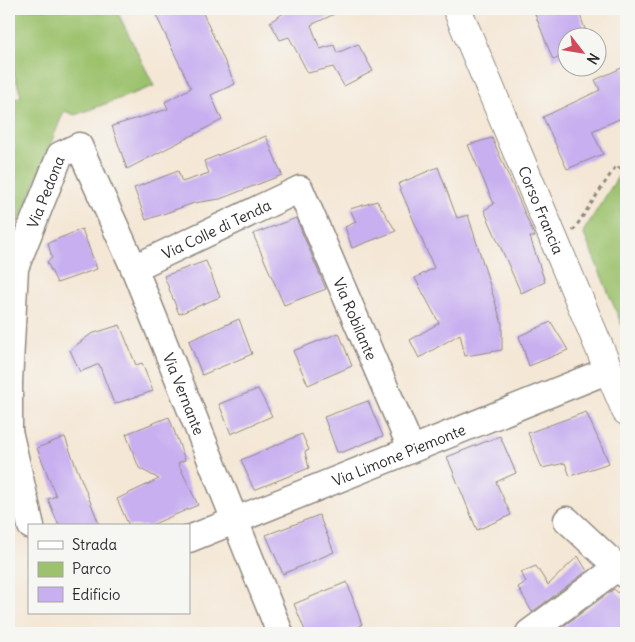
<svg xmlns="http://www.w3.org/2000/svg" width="635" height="642" font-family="Delius,sans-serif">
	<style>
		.green { fill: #9cc26d; stroke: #64764c }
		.building { fill: #c7aff0 }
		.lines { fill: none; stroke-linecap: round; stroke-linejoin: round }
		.minor-casing { stroke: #908980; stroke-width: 29 }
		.major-casing { stroke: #908980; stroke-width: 30 }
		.path { stroke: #908980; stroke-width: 3; stroke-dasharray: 4 4; stroke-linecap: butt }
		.minor { stroke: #fff; stroke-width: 26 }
		.major { stroke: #fff; stroke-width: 28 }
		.labels { text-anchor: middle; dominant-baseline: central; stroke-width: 4; stroke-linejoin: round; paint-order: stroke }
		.street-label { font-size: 15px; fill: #2b2b2b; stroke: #f6f6f2 }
	</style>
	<rect width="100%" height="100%" fill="#f6f6f2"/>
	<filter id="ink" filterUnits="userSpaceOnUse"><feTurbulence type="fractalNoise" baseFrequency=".02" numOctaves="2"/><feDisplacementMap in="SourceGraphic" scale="10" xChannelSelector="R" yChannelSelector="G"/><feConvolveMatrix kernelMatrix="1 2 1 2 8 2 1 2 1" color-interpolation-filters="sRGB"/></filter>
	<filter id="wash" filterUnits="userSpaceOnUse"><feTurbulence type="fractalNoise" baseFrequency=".0096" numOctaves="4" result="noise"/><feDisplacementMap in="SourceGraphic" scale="20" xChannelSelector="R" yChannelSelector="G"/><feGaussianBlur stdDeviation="1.12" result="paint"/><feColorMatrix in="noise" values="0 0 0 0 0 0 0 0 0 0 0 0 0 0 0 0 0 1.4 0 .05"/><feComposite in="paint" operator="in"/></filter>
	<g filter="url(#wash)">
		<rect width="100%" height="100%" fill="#f4e7d5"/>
		<path class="green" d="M9,9h107l38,77 -79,29 -11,-4 -55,135v-144l12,-6 -12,-40z
			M619,175l7,5v155l-43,-103z"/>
		<g id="blocks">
			<path class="building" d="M153,9h48l34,75 -24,11 11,25 -95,49 -15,-43 56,-17 -3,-7 26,-14z
				M290,9h55l-34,16 9,24 14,-4 3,8 21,-9 15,27 -29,15 -11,-19 -25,6 -19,-36 -9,3 -10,-18z
				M533,9h45l10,29h-20v16l-15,6z
				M626,66v50l-34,15 11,23 -36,15 -24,-52 57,-27 -5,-10z
				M266,136l16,39 -62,24 -26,4 -48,17 -12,-32 44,-17 4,11 27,-9 -5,-12z
				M492,138l43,99h-5l15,45 -24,11 -37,-83 10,-6 -26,-59z
				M438,167l19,51 11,-3 34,109v26l-37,6 -5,-22 -41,24 -9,-18 29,-17 -24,-45 19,-10 -36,-84z
				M377,201l19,30 -44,17 -7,-21 11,-5 -6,-13z
				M296,218l30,71 -42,16 -31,-71z
				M82,229l15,40 -40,14 -10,-21 5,-4 -4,-15z
				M206,261l14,36 -41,17 -15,-38z
				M239,319l13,35 -50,21 -13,-34z
				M551,322l17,28 -39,16 -10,-30z
				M120,325l16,40 6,-2 11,28 -39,13 -15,-40 -19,8 -10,-22 21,-16z
				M339,333l13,33 -44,19 -15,-34z
				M258,389l14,27 -41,18 -12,-30z
				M368,401l15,35 -40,16h-6l-13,-35z
				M586,412l23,51 -39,13 -5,-13 -23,5 -14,-35z
				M169,417l16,43 -7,3 20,42 -49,21h-20l-12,-27 42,-20 -20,-11 -13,-34z
				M302,434l7,16 -4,2 4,16 -55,22 -13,-30z
				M500,436l16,37 -20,9 15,33 -34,15 -30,-73z
				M65,437l5,14 30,75h-41l-11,-27 8,-3 -19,-48z
				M319,515l15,37 -51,22 -17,-39z
				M578,556l9,15 -55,41 -14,-25 8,-5 -5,-10 15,-6 12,19z
				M347,582l15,43 -19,8h-37l-12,-29z
				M614,589l12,11v33h-72z"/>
		</g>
	</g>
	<g filter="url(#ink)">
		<use href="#blocks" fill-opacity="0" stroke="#908980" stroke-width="1"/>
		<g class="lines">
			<defs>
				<g id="minor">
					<path id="s1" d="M134,268l166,-79 111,259"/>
					<path id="s2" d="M9,382l6,-114 45,-113 19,-9 55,122 146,365"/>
					<path d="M9,385v46l22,95"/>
					<path d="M567,520l59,55"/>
					<path id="s3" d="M189,539l420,-169"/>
					<path d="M529,633l89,-66"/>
				</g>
				<g id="major">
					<path id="s4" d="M457,9l169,402"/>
				</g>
			</defs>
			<use href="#minor" class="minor-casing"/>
			<use href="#major" class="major-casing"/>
			<path class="path" d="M573,231l43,-65 10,6"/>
			<use href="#minor" class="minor"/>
			<use href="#major" class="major"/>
		</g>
	</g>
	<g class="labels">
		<g class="street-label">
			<text stroke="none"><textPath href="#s2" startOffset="196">Via Pedona</textPath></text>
			<text stroke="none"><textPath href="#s4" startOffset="218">Corso Francia</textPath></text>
			<text stroke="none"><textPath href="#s1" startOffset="91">Via Colle di Tenda</textPath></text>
			<text stroke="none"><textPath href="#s1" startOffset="325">Via Robilante</textPath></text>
			<text stroke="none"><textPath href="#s2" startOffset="526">Via Vernante</textPath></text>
			<text stroke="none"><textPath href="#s3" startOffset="226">Via Limone Piemonte</textPath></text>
		</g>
	</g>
	<rect width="635" height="642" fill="none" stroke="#f6f6f2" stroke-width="30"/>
	<rect x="28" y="524" width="162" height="90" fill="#f6f6f2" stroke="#a5a5a2"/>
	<rect x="38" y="541" width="25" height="8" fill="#ffffff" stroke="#a5a5a2"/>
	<text x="72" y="550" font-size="15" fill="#2b2b2b">Strada</text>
	<rect x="38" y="562" width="25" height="15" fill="#9cc26d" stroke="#a5a5a2"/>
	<text x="72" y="574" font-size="15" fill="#2b2b2b">Parco</text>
	<rect x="38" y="587" width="25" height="15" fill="#c7aff0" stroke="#a5a5a2"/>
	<text x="72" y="600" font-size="15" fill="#2b2b2b">Edificio</text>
	<g transform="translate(582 52) rotate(121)"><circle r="24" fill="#f6f6f2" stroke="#a5a5a2"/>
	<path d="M0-4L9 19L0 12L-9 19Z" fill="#d1495b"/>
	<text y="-8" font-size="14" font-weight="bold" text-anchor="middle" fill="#2b2b2b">N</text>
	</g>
</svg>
